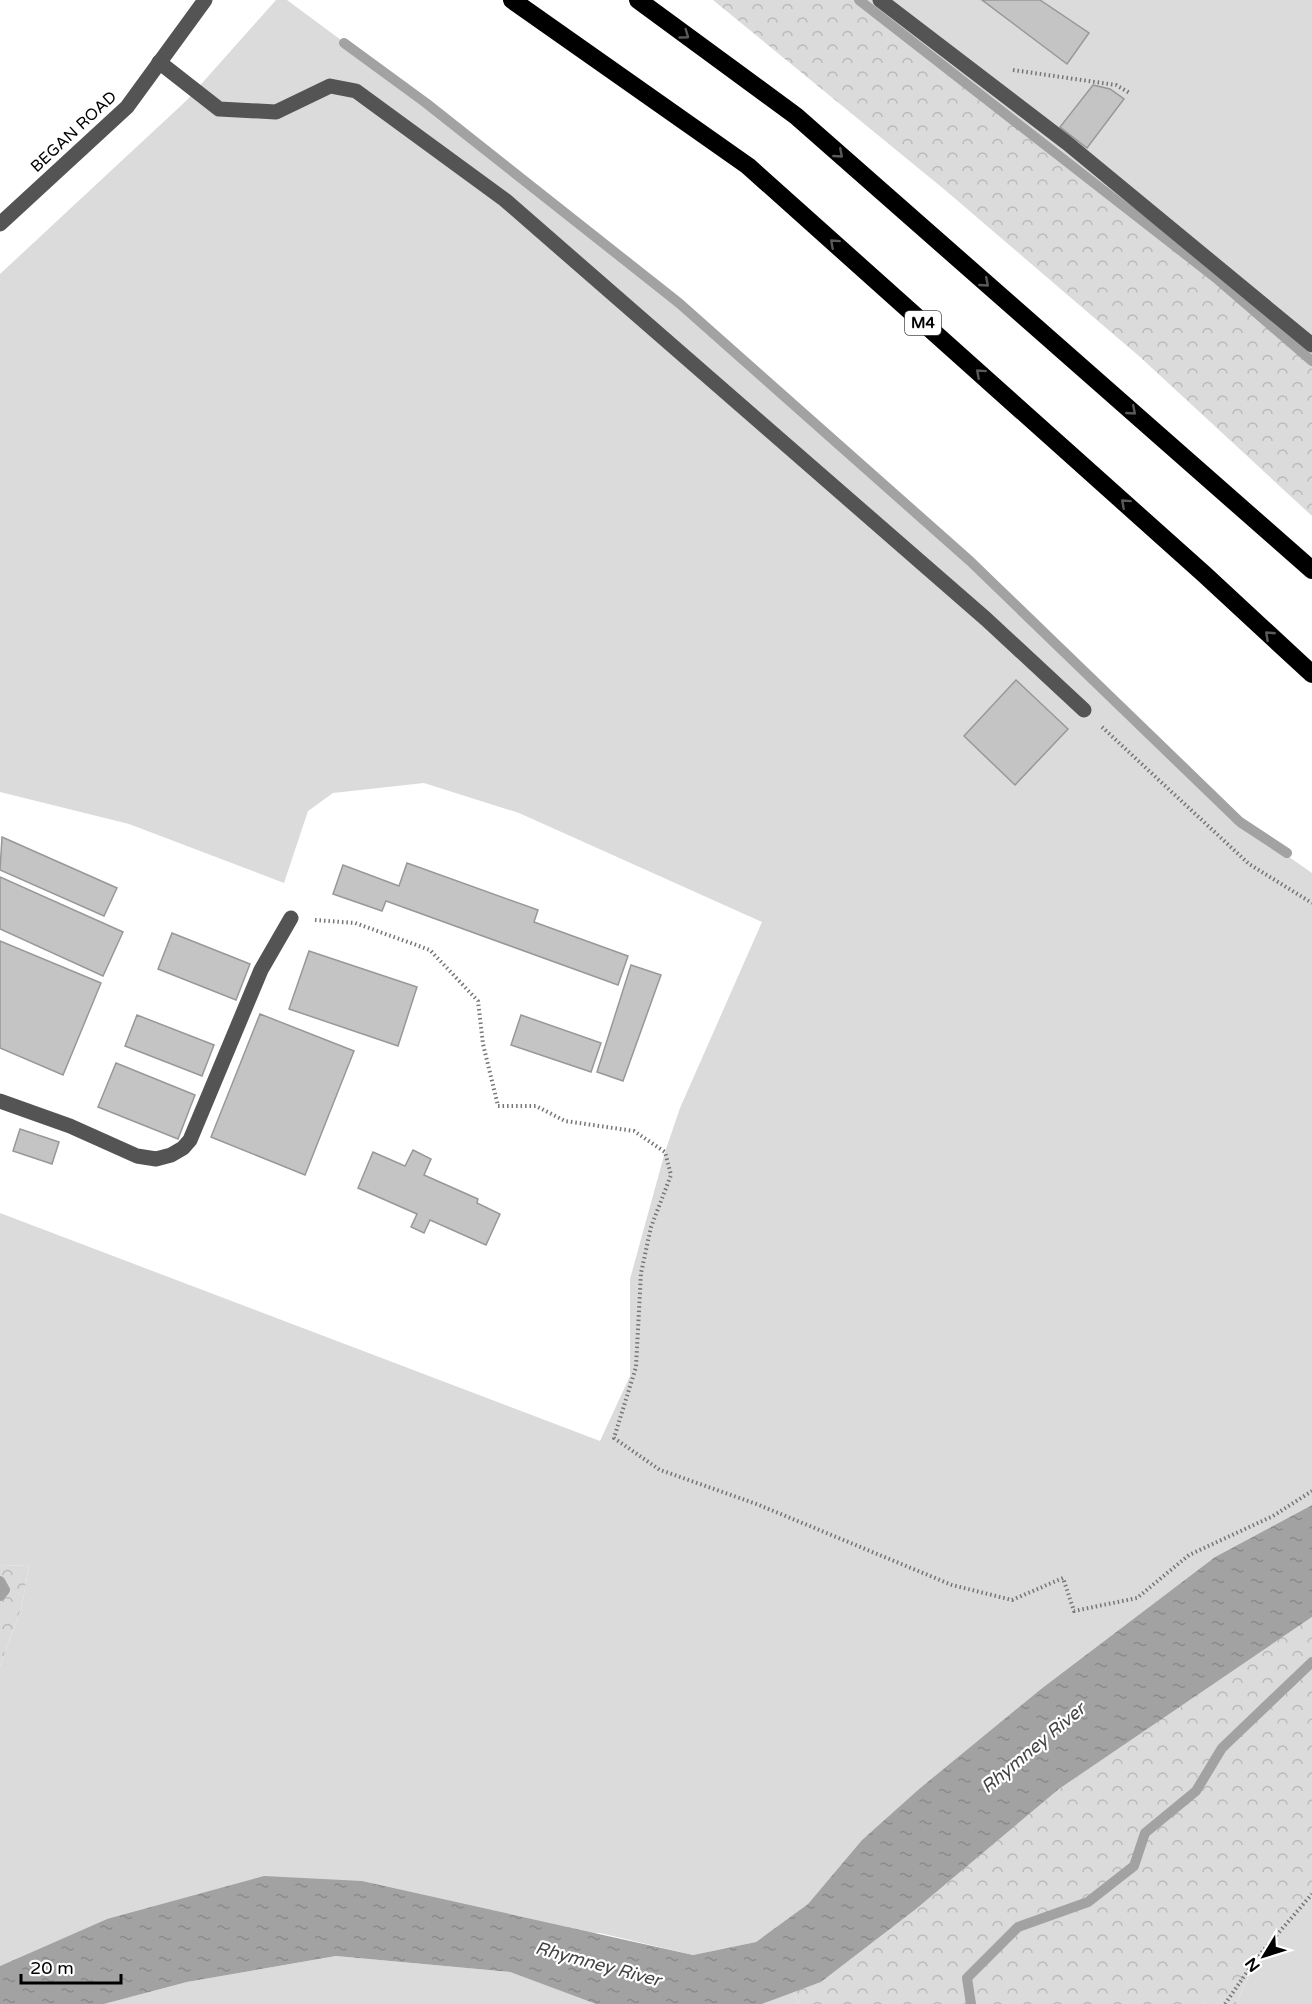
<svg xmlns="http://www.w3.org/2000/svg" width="1312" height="2004" font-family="'Varela Round',sans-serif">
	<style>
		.grass { fill: #dbdbdb }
		.forest { fill: url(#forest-crowns) }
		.water { fill: url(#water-ripples) }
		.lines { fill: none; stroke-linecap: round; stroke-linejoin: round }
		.stream { stroke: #a2a2a2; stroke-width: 10 }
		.building { fill: #c4c4c4; stroke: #989898; stroke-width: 1.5 }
		.path { stroke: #767676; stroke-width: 4; stroke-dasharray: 1.5 3; stroke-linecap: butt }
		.minor { stroke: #545454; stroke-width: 15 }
		.highway { stroke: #000; stroke-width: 18 }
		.oneway { stroke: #595959 }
		.labels { text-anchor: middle; stroke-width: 4.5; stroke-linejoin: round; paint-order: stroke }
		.shield { fill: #fff; stroke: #4c4c4c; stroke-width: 1.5 }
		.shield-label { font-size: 15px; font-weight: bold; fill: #000 }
		.street-label { font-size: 16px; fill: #000; stroke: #fff }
		.water-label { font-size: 18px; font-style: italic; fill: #434343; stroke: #fff }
	</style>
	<defs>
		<pattern id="forest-crowns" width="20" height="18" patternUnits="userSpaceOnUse" patternTransform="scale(1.5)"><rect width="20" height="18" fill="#dbdbdb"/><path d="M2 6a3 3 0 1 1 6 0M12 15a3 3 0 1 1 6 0" fill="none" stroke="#bababa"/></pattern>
		<pattern id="water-ripples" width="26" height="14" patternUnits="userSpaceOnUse" patternTransform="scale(1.5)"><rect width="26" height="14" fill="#a2a2a2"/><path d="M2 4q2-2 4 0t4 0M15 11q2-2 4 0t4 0" fill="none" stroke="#8a8a8a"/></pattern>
	</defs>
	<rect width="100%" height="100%" fill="#fff"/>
	<g class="grass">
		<polygon points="276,0 287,0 426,103 679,303 970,561 1239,822 1312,873 1312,1505 1215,1557 1041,1689 919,1789 862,1840 808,1904 756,1942 693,1955 600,1933 107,1919 0,1966 0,1666 22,1606 29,1565 0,1566 0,1213 600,1441 630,1376 630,1279 665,1152 680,1108 762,922 519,813 424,783 333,793 308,811 284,883 129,824 0,792 0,274 187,100"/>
		<polygon points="859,0 1312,0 1312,361 1216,278"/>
		<path d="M 1312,1896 L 1312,2004 L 1236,2004 C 1257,1956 1272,1930 1312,1896 Z"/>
		<polygon points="336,1956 510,1972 596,2004 104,2004 187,1982"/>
		<polygon points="1212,1989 1224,2004 1202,2004"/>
		<polygon points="793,1992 799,2004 762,2004"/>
	</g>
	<g class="forest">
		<polygon points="713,0 859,0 1216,278 1312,361 1312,516 1140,357 945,190"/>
		<polygon points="29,1565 22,1606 0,1666 0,1566"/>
		<path d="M 1312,1617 L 1312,1896 C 1272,1930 1257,1956 1236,2004 L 1224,2004 L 1212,1990 L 1202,2004 L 799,2004 L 793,1992 L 821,1982 L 916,1909 L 1059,1789 Z"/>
	</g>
	<polygon class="water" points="1312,1505 1312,1617 1059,1789 916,1909 821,1982 762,2004 596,2004 510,1972 336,1956 187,1982 104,2004 0,2004 0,1966 107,1919 264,1876 362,1881 693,1955 756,1942 808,1904 862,1840 919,1789 1041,1689 1215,1557"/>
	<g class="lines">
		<g class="stream">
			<polyline points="859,0 1216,278 1312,361"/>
			<polyline points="344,43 426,103 679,303 970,561 1240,822 1287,853"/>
			<polyline points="0,1581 5,1590 0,1596"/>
			<polyline points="971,2004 967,1978 1018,1927 1088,1902 1134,1866 1145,1833 1196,1791 1222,1748 1312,1662"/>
		</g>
	</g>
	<g class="building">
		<polygon points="982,0 1040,0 1089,33 1067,64"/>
		<polygon points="1093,85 1110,89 1124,99 1087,148 1060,127"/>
		<polygon points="1016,680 1068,729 1015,785 964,736"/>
		<polygon points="2,837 117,888 104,916 0,870"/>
		<polygon points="407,863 538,910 534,922 628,956 618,985 386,901 382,911 333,894 343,865 399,886"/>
		<polygon points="0,877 123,932 103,976 0,929"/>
		<polygon points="172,933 250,964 236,1000 158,969"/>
		<polygon points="0,941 101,983 63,1075 0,1048"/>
		<polygon points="309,951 417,987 398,1046 289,1009"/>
		<polygon points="631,965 661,975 623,1081 597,1072"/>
		<polygon points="260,1014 354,1051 305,1175 211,1137"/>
		<polygon points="137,1015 214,1045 202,1076 125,1046"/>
		<polygon points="521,1015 601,1043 591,1072 511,1045"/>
		<polygon points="116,1063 195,1095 178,1139 98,1107"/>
		<polygon points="20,1129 59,1142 52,1164 13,1151"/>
		<polygon points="413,1150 431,1159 424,1175 478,1199 477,1203 500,1214 486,1245 430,1220 424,1233 411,1227 417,1214 358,1188 373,1152 405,1166"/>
	</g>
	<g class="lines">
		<g class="path">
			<polyline points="1013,70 1116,85 1130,93"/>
			<polyline points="1102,727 1249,864 1312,903"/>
			<polyline points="315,920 355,923 430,950 478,1001 483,1044 498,1106 536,1106 565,1121 634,1131 665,1152 671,1175 651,1227 641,1273 636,1367 614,1438 660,1470 759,1505 952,1585 1012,1600 1063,1578 1074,1611 1137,1598 1189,1555 1273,1516 1312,1491"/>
			<polyline points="1225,2004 1256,1959 1312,1894"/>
		</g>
		<g class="minor">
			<polyline points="880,0 1067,143 1312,345"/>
			<polyline points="159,62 219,109 276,112 330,86 356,91 505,200 986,619 1084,710"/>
			<polyline points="0,224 127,107 205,0"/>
			<polyline points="0,1101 70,1126 137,1156 156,1159 171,1155 183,1148 190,1140 261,970 291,918"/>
		</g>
		<g class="highway">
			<polyline points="512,0 748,166 1204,574 1312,674"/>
			<polyline points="638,0 796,116 1312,570"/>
		</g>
	</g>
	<defs><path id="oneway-chevron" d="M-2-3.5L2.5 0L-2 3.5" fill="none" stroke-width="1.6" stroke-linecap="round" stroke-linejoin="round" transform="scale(1.5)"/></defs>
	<g class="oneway">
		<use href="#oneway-chevron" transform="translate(685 35) rotate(36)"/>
		<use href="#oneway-chevron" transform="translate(839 154) rotate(41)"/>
		<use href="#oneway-chevron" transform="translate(834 243) rotate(-138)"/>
		<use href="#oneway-chevron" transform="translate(985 283) rotate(41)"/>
		<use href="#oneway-chevron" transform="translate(980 373) rotate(-138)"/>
		<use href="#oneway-chevron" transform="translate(1132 411) rotate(41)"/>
		<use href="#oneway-chevron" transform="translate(1125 503) rotate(-138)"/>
		<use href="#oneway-chevron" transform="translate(1269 635) rotate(-137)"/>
	</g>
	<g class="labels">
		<rect class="shield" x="905" y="311" width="36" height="24" rx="4.5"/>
		<g class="shield-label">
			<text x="923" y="328">M4</text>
		</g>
		<g class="street-label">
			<text transform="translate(73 131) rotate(-43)" y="6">BEGAN ROAD</text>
		</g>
		<g class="water-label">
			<text transform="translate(1033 1748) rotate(-40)" y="6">Rhymney River</text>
			<text transform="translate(598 1964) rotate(15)" y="6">Rhymney River</text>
		</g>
	</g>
	<g transform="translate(1264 1956) rotate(232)" stroke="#ffffff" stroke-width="4.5" paint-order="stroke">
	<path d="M0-4.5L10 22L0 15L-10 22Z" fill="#000000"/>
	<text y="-9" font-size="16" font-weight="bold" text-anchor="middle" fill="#000000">N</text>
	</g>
	<path d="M21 1974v9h100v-9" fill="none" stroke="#000000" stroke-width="3"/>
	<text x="30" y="1974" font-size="18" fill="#000000" stroke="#ffffff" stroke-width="4.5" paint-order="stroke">20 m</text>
</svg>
